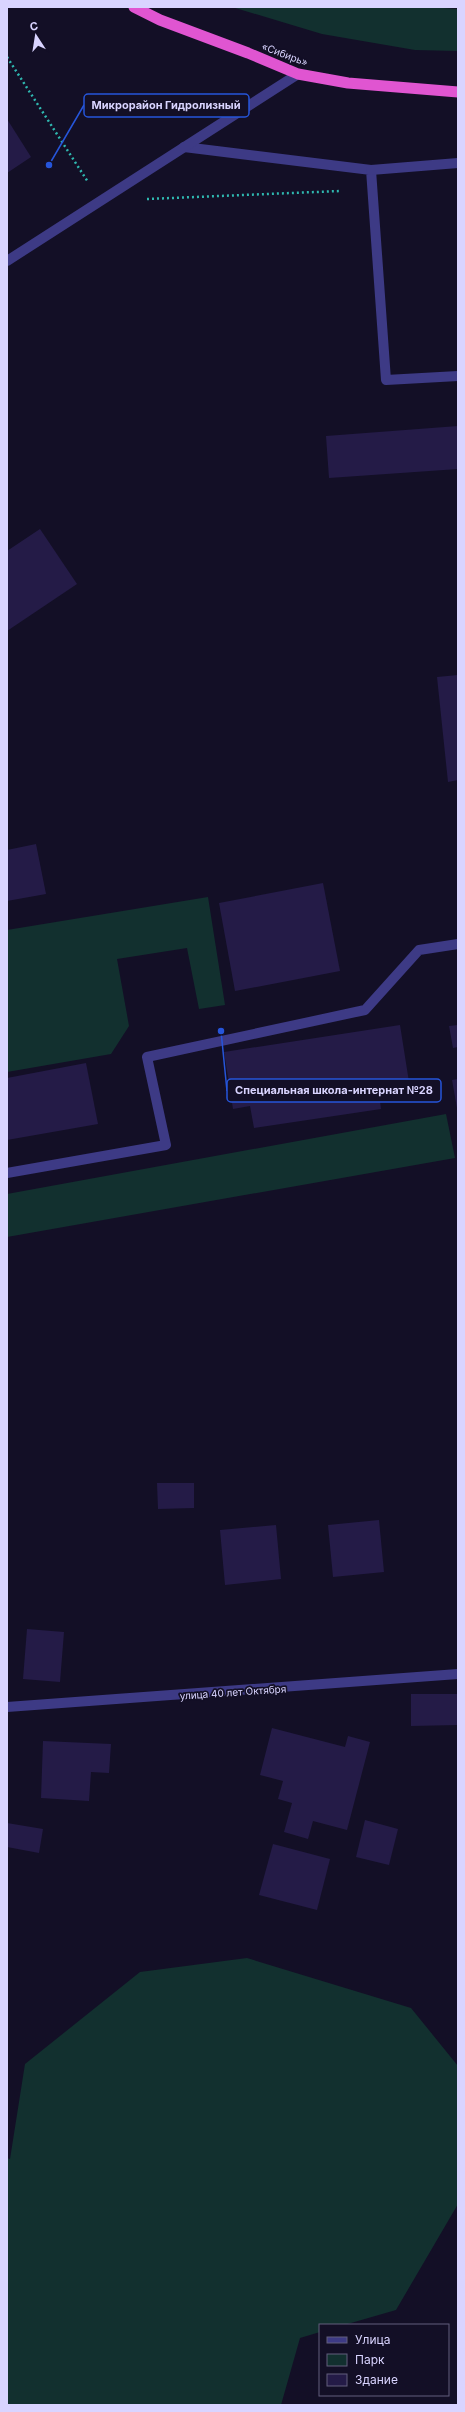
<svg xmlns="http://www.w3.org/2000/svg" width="465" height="2412" font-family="Inter,sans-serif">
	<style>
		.green { fill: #12302f }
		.building { fill: #241b47 }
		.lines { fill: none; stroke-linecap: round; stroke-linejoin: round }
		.path { stroke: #2fb8b0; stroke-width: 2.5; stroke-dasharray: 2 3; stroke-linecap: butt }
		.service { stroke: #3d3a85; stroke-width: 10 }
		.minor { stroke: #3d3a85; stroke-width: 10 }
		.trunk { stroke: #e055d1; stroke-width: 11 }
		.labels { text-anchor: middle; stroke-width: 3.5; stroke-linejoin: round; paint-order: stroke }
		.street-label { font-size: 10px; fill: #d9d4ff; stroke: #130f26 }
		.leader { fill: none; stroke: #2655da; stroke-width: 1.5 }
		.callout-dot { fill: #2655da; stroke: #130f26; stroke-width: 1.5 }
		.callout { fill: #130f26; stroke: #2655da; stroke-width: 1.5 }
		.callout-label { font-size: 11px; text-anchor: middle; font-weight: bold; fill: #d9d4ff }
	</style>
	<rect width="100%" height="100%" fill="#130f26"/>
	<g class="green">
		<polygon points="232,7 429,7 458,9 458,51 415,50 322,34"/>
		<polygon points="208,897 225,1005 199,1009 187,948 117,959 129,1026 111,1054 7,1072 7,930"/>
		<polygon points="446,1114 455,1158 7,1237 7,1194"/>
		<polygon points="247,1958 411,2008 458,2066 458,2204 396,2310 344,2325 320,2325 320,2332 300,2338 281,2405 7,2405 7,2158 10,2159 25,2064 140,1972"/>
	</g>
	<g class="building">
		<polygon points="7,119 31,157 7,173"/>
		<polygon points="458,426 458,469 329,478 326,436"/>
		<polygon points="40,529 77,584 7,631 7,551"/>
		<polygon points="458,675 458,780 448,782 437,677"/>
		<polygon points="36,844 46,894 7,901 7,850"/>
		<polygon points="323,883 340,971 235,991 219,903"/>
		<polygon points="400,1025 409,1082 378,1086 381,1109 254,1128 250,1106 233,1109 224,1052"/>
		<polygon points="458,1025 458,1047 453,1048 449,1026"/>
		<polygon points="86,1063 98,1124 7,1140 7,1078"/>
		<polygon points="458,1079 458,1108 457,1108 452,1080"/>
		<polygon points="157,1483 194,1483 194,1508 158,1509"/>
		<polygon points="379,1520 384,1572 333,1577 328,1525"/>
		<polygon points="276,1525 281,1579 225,1585 220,1530"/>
		<polygon points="27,1629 64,1632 60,1682 23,1679"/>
		<polygon points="411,1694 458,1694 458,1725 411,1726"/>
		<polygon points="272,1728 345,1747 348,1736 370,1742 347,1830 313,1821 308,1839 284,1832 292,1803 278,1799 283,1781 260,1775"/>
		<polygon points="43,1741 111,1744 109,1773 91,1772 89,1801 41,1798"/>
		<polygon points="365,1820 398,1829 389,1865 356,1857"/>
		<polygon points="7,1823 43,1829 39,1853 7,1847"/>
		<polygon points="273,1844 330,1859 317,1910 259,1895"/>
	</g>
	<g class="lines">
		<g class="path">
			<polyline points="7,57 88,182"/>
			<polyline points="147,199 340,191"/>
		</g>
		<g class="service">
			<polyline points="184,147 371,170 386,380 458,376"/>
			<polyline points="371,170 458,163"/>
			<polyline points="7,1173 166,1145 147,1057 365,1010 419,950 458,944"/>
		</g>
		<g class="minor">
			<polyline points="7,261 298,74"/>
			<polyline points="7,1707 458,1674"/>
		</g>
		<polyline class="trunk" points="134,7 160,20 248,53 298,74 348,83 458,92"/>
	</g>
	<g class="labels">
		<g class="street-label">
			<text transform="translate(285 54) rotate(21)" y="4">«Сибирь»</text>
			<text transform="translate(233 1692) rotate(-4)" y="4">улица 40 лет Октября</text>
		</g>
	</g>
	<path class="leader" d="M49 165L84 105M221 1031L227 1091"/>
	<g class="callout-dot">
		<circle cx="49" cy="165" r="4"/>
		<circle cx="221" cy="1031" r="4"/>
	</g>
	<g class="callout">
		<rect x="84" y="94" width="165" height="23" rx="4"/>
		<rect x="227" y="1079" width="214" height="23" rx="4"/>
	</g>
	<g class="callout-label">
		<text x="166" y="109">Микрорайон Гидролизный</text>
		<text x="334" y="1094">Специальная школа-интернат №28</text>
	</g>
	<rect width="465" height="2412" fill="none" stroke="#d9d4ff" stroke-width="16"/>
	<rect x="319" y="2324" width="130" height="72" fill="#130f26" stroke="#625e7d"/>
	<rect x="327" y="2337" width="20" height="6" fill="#3d3a85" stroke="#625e7d"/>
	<text x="355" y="2344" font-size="12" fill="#d9d4ff">Улица</text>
	<rect x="327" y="2354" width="20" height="12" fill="#12302f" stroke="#625e7d"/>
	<text x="355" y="2364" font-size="12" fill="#d9d4ff">Парк</text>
	<rect x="327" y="2374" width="20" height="12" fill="#241b47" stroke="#625e7d"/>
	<text x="355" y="2384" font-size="12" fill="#d9d4ff">Здание</text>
	<g transform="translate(36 36) rotate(348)" stroke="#130f26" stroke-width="3" paint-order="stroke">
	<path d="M0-3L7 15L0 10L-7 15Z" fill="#d9d4ff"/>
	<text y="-6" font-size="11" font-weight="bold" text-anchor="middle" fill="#d9d4ff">С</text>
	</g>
</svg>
